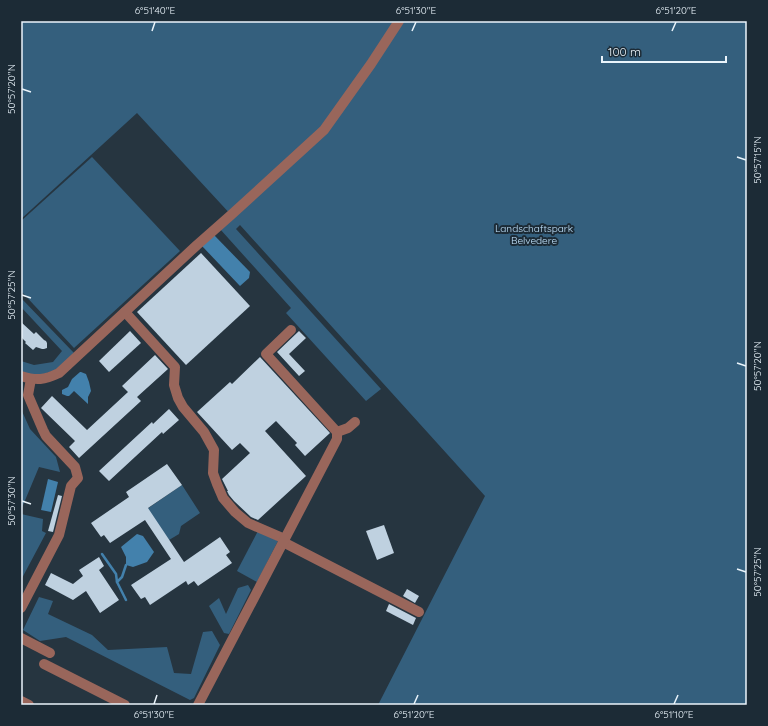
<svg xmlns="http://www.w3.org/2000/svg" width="768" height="726" font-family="Quicksand,sans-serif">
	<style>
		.green { fill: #345f7d }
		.water { fill: #4381ac }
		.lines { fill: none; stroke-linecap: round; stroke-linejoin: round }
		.stream { stroke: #4381ac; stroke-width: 2.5 }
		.building { fill: #bfd1e0 }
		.minor { stroke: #99665b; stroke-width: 10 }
		.ticks { fill: none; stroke: #eaf4fb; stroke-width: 1.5 }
		.labels { text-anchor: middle; stroke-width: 4; stroke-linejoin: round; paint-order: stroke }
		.park-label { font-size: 10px; fill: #c1e2fc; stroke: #1c2b36 }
		.neatline { fill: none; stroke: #eaf4fb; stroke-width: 1.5 }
		.ticks-label { font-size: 10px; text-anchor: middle; fill: #eaf4fb }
	</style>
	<rect width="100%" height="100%" fill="#263540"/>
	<g class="green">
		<polygon points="21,21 747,21 747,705 378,705 485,496 240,225 236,229 381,389 366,401 286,313 291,308 220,229 233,217 137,113 21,219"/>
		<polygon points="92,157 180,251 74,348 21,291 21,221"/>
		<polygon points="21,298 74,353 58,369 44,374 32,375 21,371 21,361 34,365 53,362 62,351 21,307"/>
		<polygon points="21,409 30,429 56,457 60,472 39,467 21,510"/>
		<polygon points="182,485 200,513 181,526 179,534 169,540 147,509"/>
		<polygon points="21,514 43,519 42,531 46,533 21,580"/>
		<polygon points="258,531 278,541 257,582 237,571"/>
		<polygon points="248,585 251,590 229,634 224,633 209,606 219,598 226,614 238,588"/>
		<polygon points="39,597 53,601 48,614 92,635 108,650 167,647 174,673 191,674 203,632 212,631 220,645 194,698 190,700 66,637 40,641 23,630"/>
	</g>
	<g class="water">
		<polygon points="214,235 250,272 249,278 240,286 202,246"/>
		<polygon points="80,372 81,372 86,374 89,382 91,391 88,397 88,404 74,391 69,396 67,396 62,394 62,390 68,387 72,379"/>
		<polygon points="48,479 58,482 51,512 41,510"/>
		<polygon points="137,534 143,536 154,552 147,562 133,567 126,565 126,557 121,547"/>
	</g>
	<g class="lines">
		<g class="stream">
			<polyline points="102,554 116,574 117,582"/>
			<polyline points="126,565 122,577 117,582 126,600"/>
		</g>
	</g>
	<g class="building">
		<polygon points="201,253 250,306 186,365 137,312"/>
		<polygon points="21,322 34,334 36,332 44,340 46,341 47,343 47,348 44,349 42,349 36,347 33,350 25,343 26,342 21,337"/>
		<polygon points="130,331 141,343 109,372 99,361"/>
		<polygon points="299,331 306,338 289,354 305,371 299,376 277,352"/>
		<polygon points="155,355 168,369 137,397 141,401 79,458 69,447 75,441 41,408 52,396 87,430 128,392 122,386"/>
		<polygon points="260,357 330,433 305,456 295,445 297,443 276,421 265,431 306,476 258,520 251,517 234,501 229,495 227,491 228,491 222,479 250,453 240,443 232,450 197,412 230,382 232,384"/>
		<polygon points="169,409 179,420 163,434 162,432 109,481 99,471 152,422 153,424"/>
		<polygon points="167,464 182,485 148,508 184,562 220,537 230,552 226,555 232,563 198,586 194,581 188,585 186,581 150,605 145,597 141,599 131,585 171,559 145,520 110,543 104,535 101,537 91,523 129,497 126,492"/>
		<polygon points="58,495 62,496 53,532 48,531"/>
		<polygon points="384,525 394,553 377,560 366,531"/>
		<polygon points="99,557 104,566 99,570 119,600 100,613 86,591 73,600 45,585 51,573 73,584 83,576 79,570"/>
		<polygon points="407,589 419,596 415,603 403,596"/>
		<polygon points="389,604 416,618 413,625 386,611"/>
	</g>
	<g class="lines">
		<g class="minor">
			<polyline points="125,312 175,367 174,385 178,398 183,407 204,432 214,450 213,473 217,484 223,498 235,512 248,523 285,539"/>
			<path d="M 21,376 C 37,381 44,380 59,373 L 197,245 L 231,215 L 324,130 L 371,64 L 399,21"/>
			<polyline points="337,432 348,428 355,422"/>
			<polyline points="283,542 419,612"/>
			<polyline points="21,608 59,535 71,486 78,478 75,467 46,436 43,430 28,395 31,379"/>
			<polyline points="21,638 50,653"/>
			<polyline points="44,664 125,705"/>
			<polyline points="21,701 29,705"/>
			<polyline points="198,705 337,439 337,432 266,354 291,330"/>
		</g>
	</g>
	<path class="ticks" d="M 152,31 L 155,22M 412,31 L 416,22M 672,31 L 676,22M 22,89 L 31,92M 737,157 L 746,160M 22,295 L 31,298M 737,363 L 746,366M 22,501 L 31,504M 737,569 L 746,572M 154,704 L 157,695M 414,704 L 418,695M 674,704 L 678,695"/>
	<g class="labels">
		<g class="park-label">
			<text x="534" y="232">Landschaftspark<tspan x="534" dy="12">Belvedere</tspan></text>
		</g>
	</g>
	<rect width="768" height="726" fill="none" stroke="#1c2b36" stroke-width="44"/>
	<path d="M602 56v6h124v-6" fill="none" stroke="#eaf4fb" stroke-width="2"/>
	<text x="608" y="56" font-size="12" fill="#eaf4fb" stroke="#1c2b36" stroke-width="3" paint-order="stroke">100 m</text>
	<rect x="22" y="22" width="724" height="682" class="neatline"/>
	<g class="ticks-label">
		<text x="155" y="14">6°51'40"E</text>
		<text x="416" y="14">6°51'30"E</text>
		<text x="676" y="14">6°51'20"E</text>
		<text transform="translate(11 89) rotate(-90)" y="4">50°57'20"N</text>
		<text transform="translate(757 160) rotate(-90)" y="4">50°57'15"N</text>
		<text transform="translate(11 295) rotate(-90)" y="4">50°57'25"N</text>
		<text transform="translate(757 366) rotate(-90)" y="4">50°57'20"N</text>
		<text transform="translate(11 501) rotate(-90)" y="4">50°57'30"N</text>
		<text transform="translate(757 572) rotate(-90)" y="4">50°57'25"N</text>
		<text x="154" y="718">6°51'30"E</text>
		<text x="414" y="718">6°51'20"E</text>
		<text x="674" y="718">6°51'10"E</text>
	</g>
</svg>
